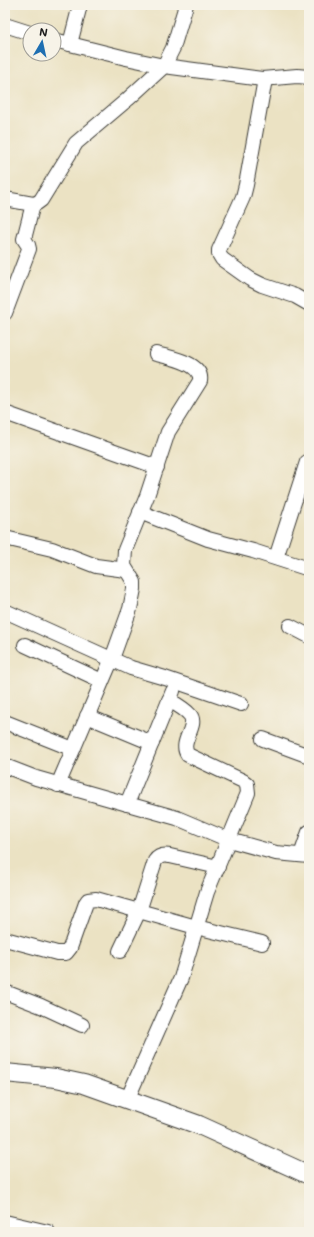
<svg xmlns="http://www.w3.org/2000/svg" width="314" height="1237" font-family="Mali,sans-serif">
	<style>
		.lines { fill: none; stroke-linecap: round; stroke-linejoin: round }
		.minor-casing { stroke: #3b3a35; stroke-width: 16 }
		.tertiary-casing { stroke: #3b3a35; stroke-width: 20 }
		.minor { stroke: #fff; stroke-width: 14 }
		.tertiary { stroke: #fff; stroke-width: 18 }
	</style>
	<rect width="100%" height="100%" fill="#f7f3e8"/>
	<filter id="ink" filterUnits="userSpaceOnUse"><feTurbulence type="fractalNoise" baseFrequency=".025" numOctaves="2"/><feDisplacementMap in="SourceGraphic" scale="8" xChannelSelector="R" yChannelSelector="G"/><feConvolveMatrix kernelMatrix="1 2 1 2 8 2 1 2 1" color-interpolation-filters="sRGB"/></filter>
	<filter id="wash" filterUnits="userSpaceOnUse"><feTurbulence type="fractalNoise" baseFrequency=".012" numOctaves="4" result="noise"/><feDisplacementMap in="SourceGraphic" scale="16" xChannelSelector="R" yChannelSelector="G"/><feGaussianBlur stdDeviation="0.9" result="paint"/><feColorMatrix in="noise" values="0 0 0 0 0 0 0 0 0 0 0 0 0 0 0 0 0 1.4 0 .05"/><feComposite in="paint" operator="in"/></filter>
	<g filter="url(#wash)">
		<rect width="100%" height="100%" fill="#ebe2c3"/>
	</g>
	<g filter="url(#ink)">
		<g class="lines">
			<g class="minor-casing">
				<g id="minor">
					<polyline points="5,25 30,33"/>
					<polyline points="54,40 126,58 164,66 262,79 297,76 309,77"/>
					<polyline points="70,44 80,5"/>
					<polyline points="265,79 246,185 243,197 219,250 219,254 222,259 250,279 262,285 295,296 309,304"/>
					<polyline points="5,199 33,204 37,203 41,200 76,143 128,99 164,66 173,48 186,5"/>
					<polyline points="5,313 29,249 28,245 24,239 33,204"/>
					<polyline points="5,413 157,467"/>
					<polyline points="140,512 208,539 253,551 309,569"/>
					<polyline points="5,538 52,549 96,566 126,570"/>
					<polyline points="276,558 307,462"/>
					<polyline points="5,611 131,668 165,678 241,704"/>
					<polyline points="290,626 309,636"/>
					<polyline points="25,645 102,681"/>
					<polyline points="87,716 152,743"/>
					<polyline points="5,722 73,749"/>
					<polyline points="263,739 309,756"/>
					<polyline points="5,766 36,778 177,818 229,840 276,853 309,856"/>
					<path d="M 58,785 L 113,656 L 130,609 L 134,589 L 134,582 L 124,566 L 125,550 L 147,496 L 168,432 L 200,381 C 203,363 169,357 156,354"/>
					<polyline points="127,804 173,691"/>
					<polyline points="301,855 309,832"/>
					<polyline points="5,939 57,953 66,953 70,948 86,903 88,900 96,899 196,927 262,943"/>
					<path d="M 120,951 L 139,911 L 155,861 C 159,855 164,855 170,856 L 218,867"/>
					<polyline points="5,992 41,1006 82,1025"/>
					<path d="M 127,1100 L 181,978 L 207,892 L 248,793 L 247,784 L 243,781 L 188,755 C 178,742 199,726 190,715 C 185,709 176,704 169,700"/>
					<polyline points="5,1222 48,1232"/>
				</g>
			</g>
			<g class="tertiary-casing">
				<polyline id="tertiary" points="5,1073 56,1078 84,1084 199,1125 309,1175"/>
			</g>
			<use href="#minor" class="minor"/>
			<use href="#tertiary" class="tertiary"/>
		</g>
	</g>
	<rect width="314" height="1237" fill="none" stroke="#f7f3e8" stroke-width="20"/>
	<g transform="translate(42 42) rotate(9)"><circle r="19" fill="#f7f3e8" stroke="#9f9d96"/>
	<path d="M0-3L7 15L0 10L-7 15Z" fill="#1f6fb2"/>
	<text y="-6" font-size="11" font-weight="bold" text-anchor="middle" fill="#1c1c1c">N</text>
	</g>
</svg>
